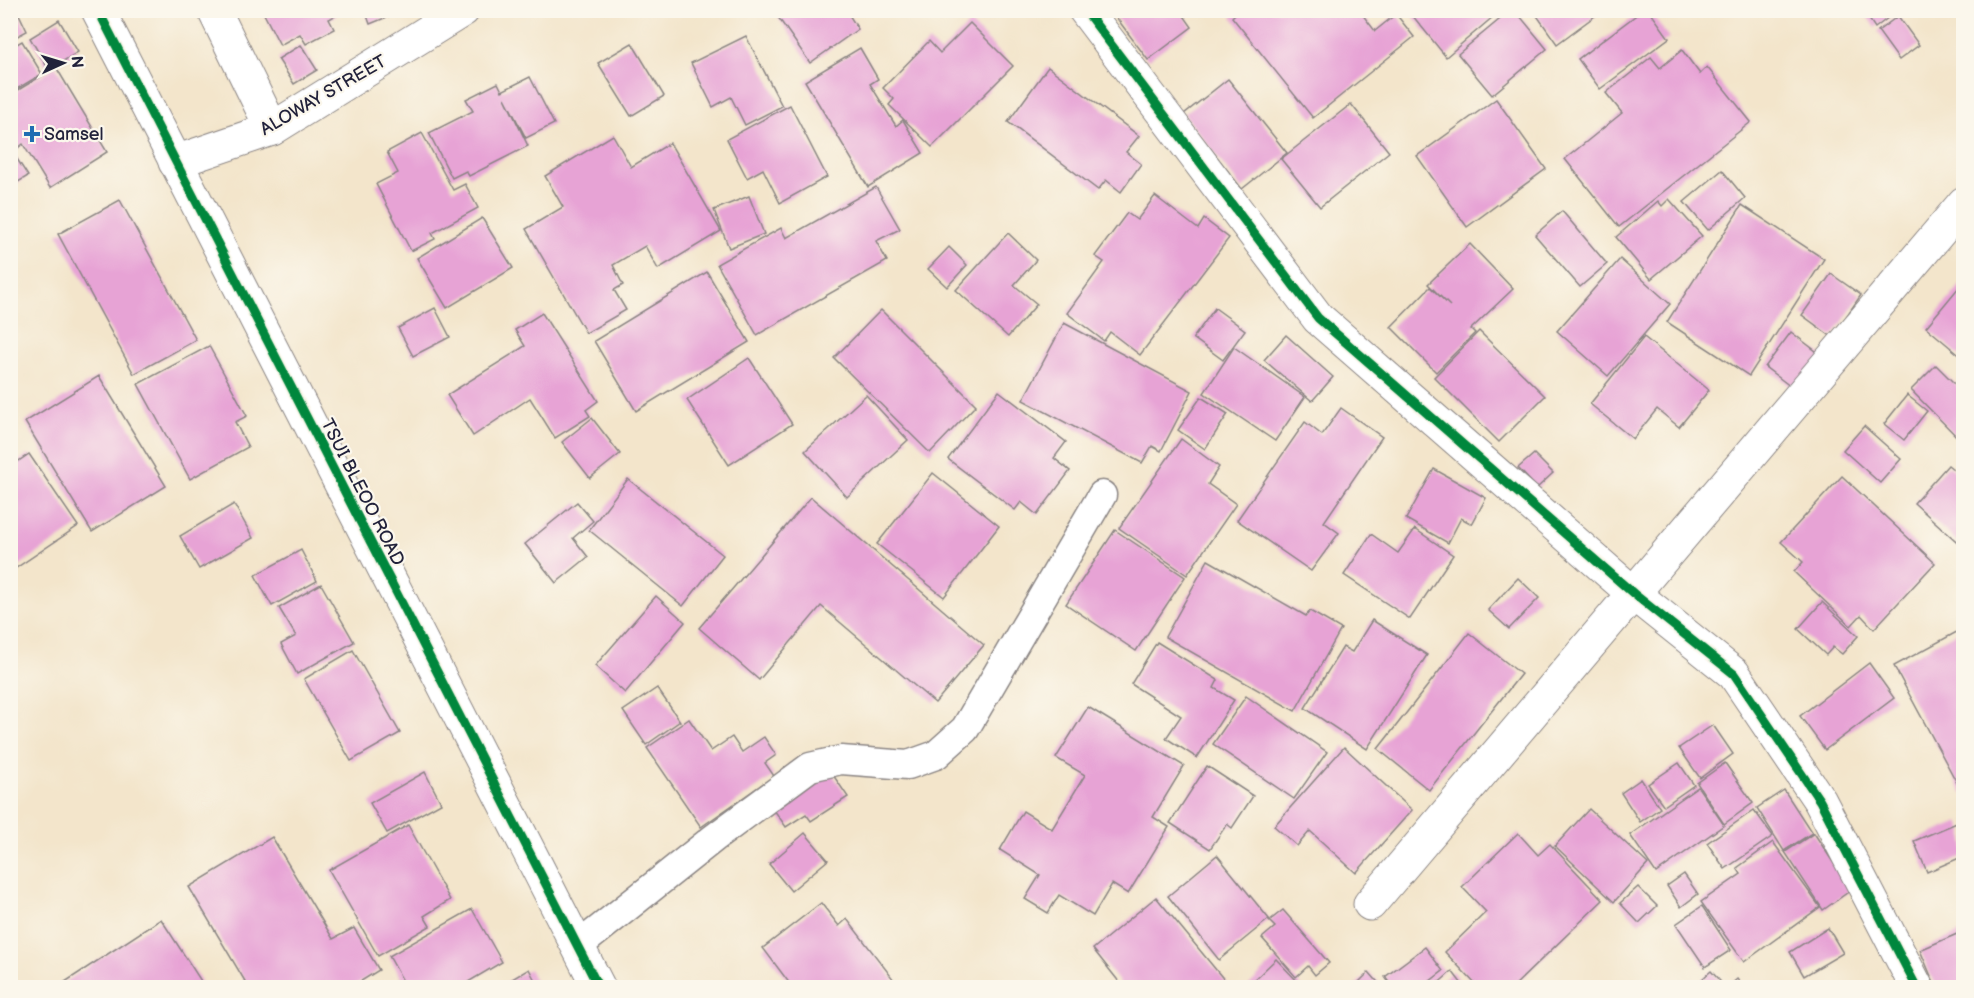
<svg xmlns="http://www.w3.org/2000/svg" width="1974" height="998" font-family="'Balsamiq Sans',sans-serif">
	<style>
		.building { fill: #e7a3d5 }
		.lines { fill: none; stroke-linecap: round; stroke-linejoin: round }
		.service-casing { stroke: #8a8483; stroke-width: 31 }
		.minor-casing { stroke: #8a8483; stroke-width: 35 }
		.tertiary-casing { stroke: #8a8483; stroke-width: 35 }
		.service { stroke: #fff; stroke-width: 28 }
		.minor { stroke: #fff; stroke-width: 33 }
		.tertiary { stroke: #fff; stroke-width: 33 }
		.cycleway-casing { stroke: #fbf7ec; stroke-width: 13 }
		.cycleway { stroke: #00873e; stroke-width: 9 }
		.poi-dot { fill: #1f6fb2; stroke: #fbf7ec; stroke-width: 2 }
		.labels { text-anchor: middle; stroke-width: 4.5; stroke-linejoin: round; paint-order: stroke }
		.street-label { font-size: 18px; fill: #22223b; stroke: #fbf7ec }
		.poi-label { font-size: 18px; fill: #22223b; stroke: #fbf7ec; text-anchor: start }
	</style>
	<rect width="100%" height="100%" fill="#fbf7ec"/>
	<filter id="ink" filterUnits="userSpaceOnUse"><feTurbulence type="fractalNoise" baseFrequency=".0167" numOctaves="2"/><feDisplacementMap in="SourceGraphic" scale="12" xChannelSelector="R" yChannelSelector="G"/><feConvolveMatrix kernelMatrix="1 2 1 2 8 2 1 2 1" color-interpolation-filters="sRGB"/></filter>
	<filter id="wash" filterUnits="userSpaceOnUse"><feTurbulence type="fractalNoise" baseFrequency=".008" numOctaves="4" result="noise"/><feDisplacementMap in="SourceGraphic" scale="24" xChannelSelector="R" yChannelSelector="G"/><feGaussianBlur stdDeviation="1.35" result="paint"/><feColorMatrix in="noise" values="0 0 0 0 0 0 0 0 0 0 0 0 0 0 0 0 0 1.4 0 .05"/><feComposite in="paint" operator="in"/></filter>
	<g filter="url(#wash)">
		<rect width="100%" height="100%" fill="#f3e5cb"/>
		<g id="blocks">
			<g class="building">
				<polygon points="10,10 17,10 27,31 10,40"/>
				<polygon points="262,10 335,10 337,15 329,19 334,29 306,44 300,34 280,45"/>
				<polygon points="365,10 402,10 402,11 370,24"/>
				<polygon points="773,10 846,10 858,29 810,63"/>
				<polygon points="1116,10 1180,10 1192,27 1148,60 1113,13"/>
				<polygon points="1239,10 1359,10 1375,31 1396,14 1414,37 1313,118 1232,17"/>
				<polygon points="1408,10 1501,10 1446,57"/>
				<polygon points="1511,10 1515,10 1547,49 1492,95 1458,54"/>
				<polygon points="1533,10 1603,10 1557,44"/>
				<polygon points="1643,10 1649,10 1669,38 1600,89 1578,59"/>
				<polygon points="1863,10 1898,10 1875,28"/>
				<polygon points="1898,16 1919,45 1899,60 1878,31"/>
				<polygon points="59,20 78,52 49,70 30,38"/>
				<polygon points="970,23 1013,66 932,147 889,105 894,99 883,88 929,41 940,53"/>
				<polygon points="746,36 782,106 745,125 731,97 713,107 691,63"/>
				<polygon points="22,41 42,74 10,93 10,48"/>
				<polygon points="632,43 664,96 631,116 598,63"/>
				<polygon points="301,45 317,70 294,84 278,59"/>
				<polygon points="860,48 878,79 870,84 896,126 903,120 923,153 868,187 805,81"/>
				<polygon points="1682,50 1700,74 1707,67 1751,122 1619,227 1565,159 1622,113 1606,93 1651,57 1660,68"/>
				<polygon points="56,67 107,152 50,188 23,144 14,151 10,144 10,95"/>
				<polygon points="1048,67 1139,136 1126,152 1141,164 1121,192 1106,180 1098,190 1008,122"/>
				<polygon points="530,77 554,124 526,138 505,98 528,146 469,176 466,171 452,178 429,133 473,111 466,99 498,83 502,91"/>
				<polygon points="1228,79 1287,153 1242,189 1184,114"/>
				<polygon points="1496,99 1546,169 1467,227 1417,156"/>
				<polygon points="1351,104 1389,152 1320,207 1281,159"/>
				<polygon points="790,105 827,177 780,203 763,169 747,178 727,139"/>
				<polygon points="422,133 453,190 465,184 478,208 432,233 435,239 411,251 376,184 398,173 387,152"/>
				<polygon points="613,135 631,167 670,143 721,231 658,269 645,246 613,265 623,285 614,290 626,310 586,333 526,229 563,207 545,176"/>
				<polygon points="10,148 28,176 10,187"/>
				<polygon points="1722,170 1745,198 1708,230 1684,202"/>
				<polygon points="876,187 900,229 876,241 887,261 757,335 717,264 781,228 786,238"/>
				<polygon points="749,196 764,234 729,248 714,210"/>
				<polygon points="1155,196 1198,229 1204,219 1229,238 1140,355 1110,332 1104,341 1067,313 1104,262 1095,256 1127,213 1137,220"/>
				<polygon points="1669,199 1702,236 1651,279 1616,237 1658,201 1662,206"/>
				<polygon points="120,200 196,340 134,374 58,234"/>
				<polygon points="1742,205 1824,259 1749,376 1667,322"/>
				<polygon points="1562,211 1607,264 1580,287 1535,235"/>
				<polygon points="482,218 513,268 447,308 417,258"/>
				<polygon points="1008,233 1036,260 1014,285 1037,304 1008,337 956,290"/>
				<polygon points="1470,244 1513,289 1471,329 1475,333 1436,372 1391,327 1430,287 1450,306 1428,284"/>
				<polygon points="949,247 967,265 947,287 928,269"/>
				<polygon points="1620,259 1670,304 1608,376 1557,331"/>
				<polygon points="707,272 749,342 636,411 594,341"/>
				<polygon points="1831,274 1861,295 1832,337 1802,315"/>
				<polygon points="1964,281 1964,359 1926,327"/>
				<polygon points="435,308 450,337 413,356 398,328"/>
				<polygon points="1215,308 1245,330 1223,360 1193,338"/>
				<polygon points="881,310 976,405 930,453 834,358"/>
				<polygon points="542,313 598,401 586,410 590,416 555,438 530,398 473,436 447,395 525,346 515,330"/>
				<polygon points="1064,323 1192,391 1161,451 1152,446 1142,463 1023,400"/>
				<polygon points="1479,331 1545,396 1499,442 1434,377"/>
				<polygon points="1791,332 1825,358 1799,393 1765,367"/>
				<polygon points="1286,335 1333,377 1312,401 1264,360"/>
				<polygon points="1644,337 1709,390 1679,427 1657,409 1633,439 1590,404"/>
				<polygon points="209,346 247,416 235,422 248,447 190,479 138,384"/>
				<polygon points="1234,347 1305,397 1275,441 1204,393"/>
				<polygon points="749,358 792,424 729,465 687,400"/>
				<polygon points="1936,365 1964,393 1964,444 1911,390"/>
				<polygon points="99,376 166,486 92,532 25,422"/>
				<polygon points="999,391 1066,442 1054,458 1070,471 1037,515 1021,502 1015,510 948,459"/>
				<polygon points="866,395 908,440 847,497 805,451"/>
				<polygon points="1907,395 1927,411 1904,440 1884,424"/>
				<polygon points="1201,397 1228,414 1205,449 1178,430"/>
				<polygon points="1341,408 1382,437 1324,522 1339,533 1311,571 1237,520 1305,422 1322,435"/>
				<polygon points="592,418 620,454 590,478 562,442"/>
				<polygon points="1864,426 1901,459 1880,483 1843,450"/>
				<polygon points="1181,439 1219,467 1208,484 1236,504 1187,575 1119,528"/>
				<polygon points="29,454 78,526 10,572 10,467"/>
				<polygon points="1534,454 1553,473 1537,488 1518,468"/>
				<polygon points="1948,465 1964,478 1964,548 1914,503"/>
				<polygon points="1434,469 1486,498 1472,524 1461,518 1448,543 1406,519"/>
				<polygon points="933,473 999,526 944,597 877,544"/>
				<polygon points="1842,476 1935,563 1874,629 1861,615 1851,626 1794,572 1803,562 1781,542"/>
				<polygon points="628,479 723,555 683,606 589,530"/>
				<polygon points="811,497 984,645 935,703 821,606 759,680 699,628"/>
				<polygon points="577,502 593,521 573,538 588,557 556,583 525,544"/>
				<polygon points="234,504 253,538 199,569 180,536"/>
				<polygon points="1415,529 1453,555 1410,619 1344,575 1371,534 1398,553"/>
				<polygon points="1115,530 1185,577 1136,651 1066,604"/>
				<polygon points="301,550 317,581 272,606 255,575"/>
				<polygon points="1208,560 1306,616 1310,611 1341,629 1295,711 1165,637"/>
				<polygon points="1518,578 1539,598 1509,629 1488,610"/>
				<polygon points="321,584 354,642 297,674 281,644 296,636 279,608"/>
				<polygon points="656,596 685,622 625,693 595,666"/>
				<polygon points="1822,602 1858,636 1842,654 1833,647 1826,655 1798,629"/>
				<polygon points="1372,620 1427,655 1367,749 1305,708 1343,647 1352,652"/>
				<polygon points="1964,628 1964,796 1894,666"/>
				<polygon points="1469,633 1521,674 1429,790 1378,749"/>
				<polygon points="1157,642 1218,680 1214,688 1234,700 1197,758 1166,738 1181,716 1131,684"/>
				<polygon points="353,650 400,733 351,761 304,679"/>
				<polygon points="1869,663 1894,698 1825,750 1800,716"/>
				<polygon points="657,688 680,721 646,745 623,711"/>
				<polygon points="1246,696 1327,752 1294,799 1213,744"/>
				<polygon points="1088,707 1184,766 1153,817 1169,827 1128,894 1112,884 1093,916 1059,895 1048,913 1025,899 1040,875 1000,850 1023,811 1052,829 1085,775 1056,758"/>
				<polygon points="689,719 711,751 732,737 742,752 764,737 776,755 765,763 774,776 701,827 647,748"/>
				<polygon points="1713,725 1733,754 1700,778 1679,748"/>
				<polygon points="1344,747 1412,810 1356,873 1310,831 1297,846 1274,826"/>
				<polygon points="1679,763 1694,785 1664,806 1648,784"/>
				<polygon points="1725,763 1753,803 1724,824 1697,783"/>
				<polygon points="1207,766 1253,796 1232,828 1227,824 1210,849 1170,823"/>
				<polygon points="829,769 848,797 811,821 806,814 786,827 772,807"/>
				<polygon points="425,772 441,803 387,833 370,803"/>
				<polygon points="1641,779 1660,808 1640,822 1621,793"/>
				<polygon points="1698,787 1724,825 1656,873 1630,835"/>
				<polygon points="1784,790 1812,833 1784,851 1757,808"/>
				<polygon points="1589,809 1648,864 1614,902 1555,846"/>
				<polygon points="1754,810 1773,836 1725,869 1707,843"/>
				<polygon points="1959,822 1964,833 1964,856 1927,872 1914,841"/>
				<polygon points="408,825 450,900 424,916 430,926 378,956 329,870"/>
				<polygon points="805,833 828,860 791,891 769,864"/>
				<polygon points="1518,833 1538,855 1550,844 1603,900 1512,988 1479,988 1445,952 1486,912 1462,887"/>
				<polygon points="1814,833 1851,890 1823,910 1785,852"/>
				<polygon points="272,837 333,939 354,928 379,970 350,988 249,988 189,887"/>
				<polygon points="1773,842 1820,907 1744,962 1701,902 1741,874 1737,868"/>
				<polygon points="1217,855 1269,919 1219,960 1168,896"/>
				<polygon points="1684,874 1698,894 1681,907 1667,886"/>
				<polygon points="1638,887 1657,906 1639,923 1620,903"/>
				<polygon points="1156,897 1226,982 1220,988 1124,988 1093,949"/>
				<polygon points="821,903 839,926 847,919 894,980 884,988 793,988 763,948"/>
				<polygon points="1702,906 1731,950 1705,967 1676,924"/>
				<polygon points="472,909 502,962 458,988 407,988 389,956"/>
				<polygon points="1283,910 1329,963 1315,975 1308,966 1296,977 1262,938 1275,927 1269,921"/>
				<polygon points="161,919 201,981 192,988 65,988 62,984"/>
				<polygon points="1828,928 1843,953 1804,976 1790,952"/>
				<polygon points="1964,931 1964,988 1936,988 1920,950"/>
				<polygon points="1425,947 1443,971 1421,988 1393,988 1385,977"/>
				<polygon points="1276,959 1301,985 1299,988 1246,988"/>
				<polygon points="529,969 539,988 497,988"/>
				<polygon points="1452,971 1465,988 1433,988"/>
				<polygon points="1711,971 1726,988 1692,988"/>
				<polygon points="1369,972 1383,988 1353,988"/>
				<polygon points="1737,979 1744,988 1727,988"/>
			</g>
		</g>
	</g>
	<g filter="url(#ink)">
		<use href="#blocks" fill-opacity="0" stroke="#8a8483" stroke-width="1.5"/>
		<g class="lines">
			<g class="service-casing">
				<polyline id="service" points="577,947 714,838 810,767 841,760 908,765 936,755 965,729 1102,495"/>
			</g>
			<g class="minor-casing">
				<g id="minor">
					<polyline points="214,10 272,129"/>
					<polyline points="1085,10 1318,318 1634,594 1734,674 1820,801 1917,988"/>
					<polyline points="175,162 272,129 463,10"/>
					<polyline points="1370,904 1964,203"/>
				</g>
			</g>
			<g class="tertiary-casing">
				<polyline id="tertiary" points="98,10 599,988"/>
			</g>
			<use href="#service" class="service"/>
			<use href="#minor" class="minor"/>
			<use href="#tertiary" class="tertiary"/>
			<g class="cycleway-casing">
				<g id="cycleway">
					<polyline points="98,10 599,988"/>
					<polyline points="1085,10 1318,318 1634,594 1734,674 1820,801 1917,988"/>
				</g>
			</g>
			<use href="#cycleway" class="cycleway"/>
		</g>
	</g>
	<path class="poi-dot" d="M29 125h6v6h6v6h-6v6h-6v-6h-6v-6h6z"/>
	<g class="labels">
		<g class="street-label">
			<text transform="translate(323 95) rotate(-30)" y="6">ALOWAY STREET</text>
			<text transform="translate(363 492) rotate(63)" y="6">TSUI BLEOO ROAD</text>
		</g>
		<g class="poi-label">
			<text x="44" y="140">Samsel</text>
		</g>
	</g>
	<rect width="1974" height="998" fill="none" stroke="#fbf7ec" stroke-width="36"/>
	<g transform="translate(63 63) rotate(86)" stroke="#fbf7ec" stroke-width="4.5" paint-order="stroke">
	<path d="M0-4.5L10 22L0 15L-10 22Z" fill="#22223b"/>
	<text y="-9" font-size="16" font-weight="bold" text-anchor="middle" fill="#22223b">N</text>
	</g>
</svg>
